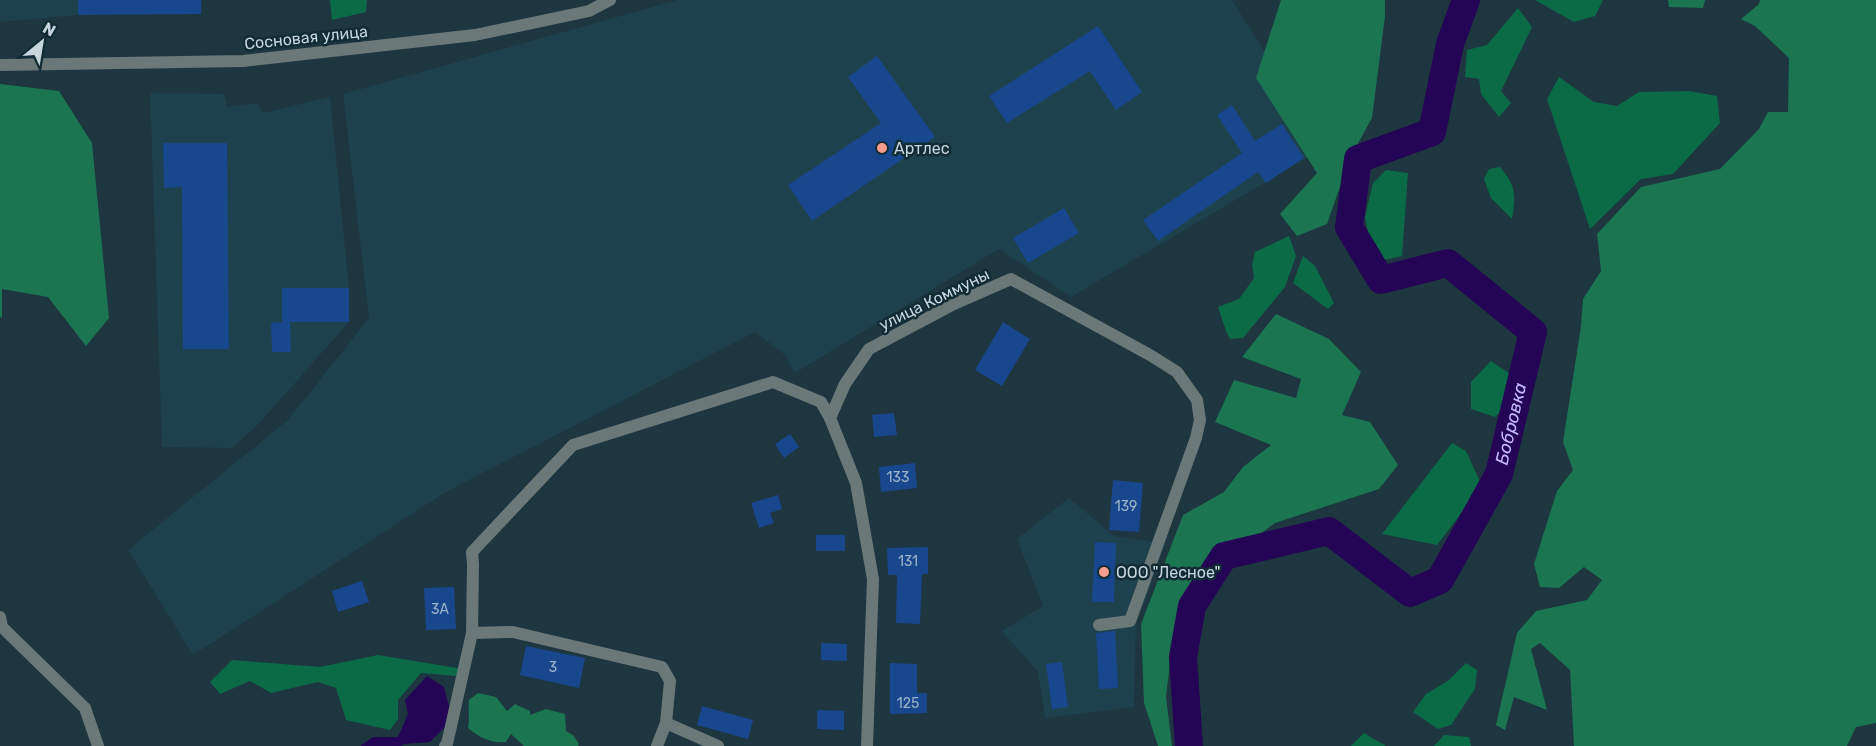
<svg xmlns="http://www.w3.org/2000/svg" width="1876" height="746" font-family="Rubik,sans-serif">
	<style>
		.built { fill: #1e414e }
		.green { fill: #0b6b47 }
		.forest { fill: #1b7550 }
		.water { fill: #240454 }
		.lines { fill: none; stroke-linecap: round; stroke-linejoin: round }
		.river { stroke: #240454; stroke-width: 28 }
		.building { fill: #19478d }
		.minor { stroke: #6b7878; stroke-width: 12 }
		.tertiary { stroke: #6b7878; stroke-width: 12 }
		.poi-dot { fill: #f59d8e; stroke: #122c36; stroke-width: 2 }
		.labels { text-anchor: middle; stroke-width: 5; stroke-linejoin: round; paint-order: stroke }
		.number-label { font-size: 14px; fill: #9cb2c8 }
		.street-label { font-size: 16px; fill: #c7d6dc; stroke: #122c36 }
		.poi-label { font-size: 16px; fill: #c7d6dc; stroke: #122c36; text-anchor: start }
		.water-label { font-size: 18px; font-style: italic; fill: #c6bafe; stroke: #122c36 }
	</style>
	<rect width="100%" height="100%" fill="#1d3640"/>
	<g class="built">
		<polygon points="0,0 78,0 78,15 0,22"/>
		<polygon points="677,0 1232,0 1325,147 1071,297 999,249 795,373 785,355 755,332 446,492 193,655 128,550 288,420 369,318 343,94"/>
		<polygon points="150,93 224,94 227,107 257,103 263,113 330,97 349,288 349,322 255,428 231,448 162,447"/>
		<polygon points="1069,498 1114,536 1165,544 1136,625 1134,707 1045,718 1038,672 1002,631 1043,606 1017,539"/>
	</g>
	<g class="green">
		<polygon points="330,0 367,0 366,12 332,20"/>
		<polygon points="1535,0 1603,0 1595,16 1574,22"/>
		<polygon points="1518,8 1532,27 1501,91 1511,103 1499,117 1481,94 1479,79 1465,77 1467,50 1487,45"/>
		<polygon points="1559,77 1594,102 1617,106 1639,92 1689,91 1717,96 1720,123 1673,174 1641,179 1590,229 1547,99"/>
		<path d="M 1500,167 C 1516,186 1516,195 1512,219 L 1491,198 L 1484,179 L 1489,169 Z"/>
		<polygon points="1386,170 1408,173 1402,256 1384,260 1371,245 1365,217 1373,183"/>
		<polygon points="1289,236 1296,256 1285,287 1243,338 1230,339 1226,331 1218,307 1239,299 1254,278 1252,265 1255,252"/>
		<polygon points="1303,256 1315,266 1334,303 1328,309 1293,283"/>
		<polygon points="1491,361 1513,376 1509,402 1495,417 1471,409 1471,382"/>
		<polygon points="1452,443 1466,451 1482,486 1437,545 1382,534"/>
		<polygon points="378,655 463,669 456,676 421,673 398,700 398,719 390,730 346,720 336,688 318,682 271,693 250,681 220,694 210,682 232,660 320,667"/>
		<polygon points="1466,663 1477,670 1475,689 1451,725 1438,729 1413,712 1426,694 1449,680"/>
		<polygon points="1364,733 1386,746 1351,746"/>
		<polygon points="1444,735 1469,737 1471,746 1434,746"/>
	</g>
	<g class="forest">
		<polygon points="1281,0 1385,0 1385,16 1372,118 1350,158 1327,224 1297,236 1280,214 1317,173 1256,78"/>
		<polygon points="1668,0 1705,0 1703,8 1669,7"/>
		<polygon points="1760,0 1876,0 1876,723 1856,727 1847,746 1574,746 1570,670 1540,643 1531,649 1547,710 1514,697 1505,730 1496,725 1517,633 1536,611 1587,600 1602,580 1584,567 1559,588 1540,587 1534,564 1557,491 1573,470 1563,442 1581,326 1583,299 1601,271 1597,234 1641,187 1720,169 1759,129 1768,112 1788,112 1789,58 1755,26 1741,19 1759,4"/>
		<polygon points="0,84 59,91 92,143 109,318 86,346 48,297 2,289 2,318 0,317"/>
		<polygon points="1276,314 1329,339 1361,372 1342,415 1370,422 1398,465 1379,489 1275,523 1253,539 1217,544 1189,596 1172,644 1166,697 1172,746 1158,746 1144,703 1141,624 1183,515 1224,492 1243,467 1271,445 1215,422 1234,380 1296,398 1301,379 1242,357"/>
		<path d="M 478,693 L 496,697 L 507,711 L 515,704 L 530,711 L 530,715 L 546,709 L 565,714 L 566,731 L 573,735 L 579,744 L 578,746 L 524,746 L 511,734 L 506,742 C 490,743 480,738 468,728 C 470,718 468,710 469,700 Z"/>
	</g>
	<polygon class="water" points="427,676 444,687 449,706 448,724 430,742 405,744 400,746 360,746 373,737 398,737 408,714 405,700"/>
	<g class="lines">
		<path class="river" id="s1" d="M 1189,746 L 1183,657 L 1192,606 L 1224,556 L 1329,531 L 1410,593 L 1440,580 L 1499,474 L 1533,332 L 1448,263 L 1381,280 L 1349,227 L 1358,159 L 1432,132 L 1450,44 L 1466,0"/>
	</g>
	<g class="building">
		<polygon points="78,0 201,0 201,14 78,15"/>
		<polygon points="1098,26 1142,92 1116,110 1090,71 1007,123 989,96"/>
		<polygon points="877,56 935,137 812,221 788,185 881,123 848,77"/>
		<polygon points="1232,105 1255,141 1282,124 1304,158 1266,183 1258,172 1158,241 1143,220 1242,153 1217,115"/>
		<polygon points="163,143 227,143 229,349 183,349 182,187 164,188"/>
		<polygon points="1064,208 1079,233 1028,263 1013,238"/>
		<polygon points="282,288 349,288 349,322 290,322 291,352 272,352 271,323 282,322"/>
		<polygon points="1003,322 1030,339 1002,386 975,370"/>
		<polygon points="894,413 897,435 874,437 872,415"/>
		<polygon points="790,434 799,447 784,458 775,444"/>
		<polygon points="915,463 917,488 881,492 879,467"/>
		<polygon points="1113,480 1143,483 1139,532 1109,530"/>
		<polygon points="778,495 782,509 770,513 774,523 759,528 751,503"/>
		<rect x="816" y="535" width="29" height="16"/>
		<polygon points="1095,542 1116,543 1114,602 1092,602"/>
		<polygon points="928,547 928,574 922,574 920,624 896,623 897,575 888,575 887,548"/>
		<polygon points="362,581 369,602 338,612 332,591"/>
		<polygon points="454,587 456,629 426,630 424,588"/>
		<polygon points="1115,631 1118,688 1099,689 1096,633"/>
		<polygon points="821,643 847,644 847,661 821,660"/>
		<polygon points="526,646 585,658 579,688 520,675"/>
		<polygon points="1062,662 1068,707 1052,709 1046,664"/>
		<polygon points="890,663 917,664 917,693 927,693 927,713 890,714"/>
		<polygon points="702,706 753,720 748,739 697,725"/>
		<polygon points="817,710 844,711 844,730 817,729"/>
	</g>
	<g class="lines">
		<g class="minor">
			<polyline points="472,633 473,564 472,552 573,445 773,382 821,402 830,418"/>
			<polyline points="445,746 447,744 472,633 513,632 662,667 670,681 666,723"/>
			<polyline points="657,746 666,723 718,746"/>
			<polyline points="867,746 873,579 856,483 830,418 845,384 869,349 954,304 1011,279 1150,355 1177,372 1197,400 1200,420 1196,438 1130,621 1099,625"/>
		</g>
		<g class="tertiary">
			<polyline points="0,65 243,61 475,35 589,11 610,0"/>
			<polyline points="0,617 2,627 85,708 98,746"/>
		</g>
	</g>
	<g class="poi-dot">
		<circle cx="882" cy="148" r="6"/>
		<circle cx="1104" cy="572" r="6"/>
	</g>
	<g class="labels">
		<g class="number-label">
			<text x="898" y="482">133</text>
			<text x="1126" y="511">139</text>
			<text x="908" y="566">131</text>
			<text x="440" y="614">3А</text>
			<text x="553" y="672">3</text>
			<text x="908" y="708">125</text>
		</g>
		<g class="street-label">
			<text transform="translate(306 37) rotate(-6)" y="6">Сосновая улица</text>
			<text transform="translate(934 299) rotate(-26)" y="6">улица Коммуны</text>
		</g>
		<g class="poi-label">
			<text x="894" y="154">Артлес</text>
			<text x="1116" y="578">ООО "Лесное"</text>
		</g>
		<g class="water-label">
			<text dy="6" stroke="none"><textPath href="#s1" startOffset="616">Бобровка</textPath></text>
		</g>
	</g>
	<g transform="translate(42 42) rotate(30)" stroke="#122c36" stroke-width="4.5" paint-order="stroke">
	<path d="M0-4.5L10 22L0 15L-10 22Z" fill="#c7d6dc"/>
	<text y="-9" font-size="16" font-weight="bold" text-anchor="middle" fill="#c7d6dc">N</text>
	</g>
</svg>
